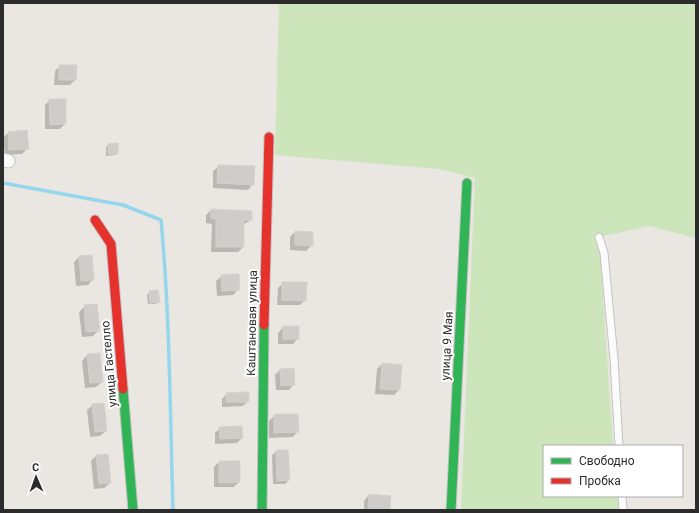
<svg xmlns="http://www.w3.org/2000/svg" width="699" height="513" font-family="Roboto,sans-serif">
	<style>
		.green { fill: #cce5ba }
		.shadow { fill: #0003 }
		.lines { fill: none; stroke-linecap: round; stroke-linejoin: round }
		.stream { stroke: #94d7ed; stroke-width: 3.5 }
		.building { fill: #cfccc9; stroke: #d5d2ce }
		.lane-casing { stroke: #c4c3c3; stroke-width: 9 }
		.street-casing { stroke: #c4c3c3; stroke-width: 15 }
		.fast-casing { stroke: #c4c3c3; stroke-width: 11 }
		.jam-casing { stroke: #c4c3c3; stroke-width: 11 }
		.lane { stroke: #fcfbfb; stroke-width: 7 }
		.street { stroke: #fcfbfb; stroke-width: 13 }
		.fast { stroke: #30b455; stroke-width: 9 }
		.jam { stroke: #e5322d; stroke-width: 9 }
		.labels { text-anchor: middle; stroke-width: 4; stroke-linejoin: round; paint-order: stroke }
		.street-label { font-size: 12px; fill: #2c2c2c; stroke: #fff }
	</style>
	<rect width="100%" height="100%" fill="#eae6e2"/>
	<polygon class="green" points="279,3 696,3 696,238 649,226 599,237 613,446 544,446 544,496 617,496 618,510 461,510 475,178 439,169 275,155"/>
	<g class="shadow">
		<polygon points="60,66 75,80 70,85 54,85 55,71"/>
		<polygon points="50,100 65,124 60,129 45,129 45,105"/>
		<polygon points="9,132 28,148 22,154 5,155 3,138"/>
		<polygon points="108,145 117,153 115,155 106,156 106,147"/>
		<polygon points="219,166 253,184 248,190 213,188 213,171"/>
		<polygon points="211,210 251,220 243,225 243,247 238,252 211,252 212,224 206,223 206,215"/>
		<polygon points="295,232 312,245 306,251 290,250 290,237"/>
		<polygon points="91,256 93,279 88,285 76,286 74,262 79,257"/>
		<polygon points="222,276 239,289 233,295 217,296 216,281"/>
		<polygon points="283,283 305,300 300,305 277,305 278,288"/>
		<polygon points="150,292 159,301 156,304 148,304 147,295"/>
		<polygon points="85,306 99,330 93,336 82,337 79,312"/>
		<polygon points="283,327 298,338 293,344 278,344 278,333"/>
		<polygon points="87,355 102,382 96,387 85,388 82,361"/>
		<polygon points="382,364 401,366 399,390 394,395 375,394 377,369"/>
		<polygon points="293,369 294,384 289,390 276,390 275,375 280,370"/>
		<polygon points="227,394 248,401 243,406 222,407 222,399"/>
		<polygon points="93,405 106,431 100,436 90,437 87,410"/>
		<polygon points="275,415 298,431 293,437 269,438 269,421"/>
		<polygon points="220,428 242,438 237,443 215,444 215,433"/>
		<polygon points="277,451 289,480 285,484 273,484 272,455"/>
		<polygon points="96,456 110,483 104,488 94,489 91,461"/>
		<polygon points="219,462 239,482 234,487 214,487 214,467"/>
		<polygon points="369,495 389,510 364,510 364,501"/>
	</g>
	<g class="lines">
		<path class="stream" d="M 3,183 L 123,205 L 161,220 C 170,316 170,413 173,510"/>
	</g>
	<g class="building">
		<polygon points="59,65 77,65 76,80 59,80"/>
		<polygon points="49,99 66,99 66,124 50,125"/>
		<polygon points="27,130 29,149 9,150 8,132"/>
		<polygon points="118,143 118,154 108,154 108,144"/>
		<polygon points="218,165 255,166 254,185 217,183"/>
		<polygon points="211,209 252,211 252,220 244,220 244,247 216,247 216,219 211,218"/>
		<polygon points="295,231 313,232 313,246 295,245"/>
		<polygon points="92,255 94,280 81,281 79,256"/>
		<polygon points="239,274 240,290 222,291 221,275"/>
		<polygon points="282,282 307,282 306,301 282,300"/>
		<polygon points="158,290 160,302 150,303 149,291"/>
		<polygon points="97,304 100,331 86,332 84,305"/>
		<rect x="283" y="326" width="16" height="13"/>
		<polygon points="100,353 103,382 90,383 87,354"/>
		<polygon points="382,363 402,365 400,390 380,389"/>
		<polygon points="294,368 295,385 281,386 280,369"/>
		<polygon points="249,392 249,402 226,402 226,393"/>
		<polygon points="104,403 107,431 95,432 92,404"/>
		<polygon points="274,414 298,414 299,432 274,433"/>
		<polygon points="242,426 243,438 220,439 219,427"/>
		<polygon points="276,450 288,450 290,480 277,481"/>
		<polygon points="108,454 111,483 99,484 96,455"/>
		<polygon points="219,461 240,461 240,482 219,483"/>
		<polygon points="369,494 391,496 390,510 368,510"/>
	</g>
	<g class="lines">
		<g class="lane-casing">
			<g id="lane">
				<polyline points="599,237 604,253 614,359 619,446"/>
				<polyline points="622,496 623,510"/>
			</g>
		</g>
		<g class="street-casing">
			<polyline id="street" points="3,160 8,161"/>
		</g>
		<g class="fast-casing">
			<g id="fast">
				<polyline points="123,389 133,510"/>
				<polyline points="262,510 264,325"/>
				<polyline points="451,510 467,183"/>
			</g>
		</g>
		<g class="jam-casing">
			<g id="jam">
				<polyline points="95,220 111,244 123,389"/>
				<polyline points="264,325 269,137"/>
			</g>
		</g>
		<use href="#lane" class="lane"/>
		<use href="#street" class="street"/>
		<use href="#fast" class="fast"/>
		<use href="#jam" class="jam"/>
	</g>
	<g class="labels">
		<g class="street-label">
			<text transform="translate(252 323) rotate(-89)" y="4">Каштановая улица</text>
			<text transform="translate(447 346) rotate(-87)" y="4">улица 9 Мая</text>
			<text transform="translate(109 364) rotate(-95)" y="4">улица Гастелло</text>
		</g>
	</g>
	<rect width="699" height="513" fill="none" stroke="#2c2c2c" stroke-width="8"/>
	<rect x="543" y="445" width="140" height="52" fill="#ffffff" stroke="#ababab"/>
	<rect x="551" y="458" width="20" height="6" fill="#30b455" stroke="#ababab"/>
	<text x="579" y="465" font-size="12" fill="#2c2c2c">Свободно</text>
	<rect x="551" y="478" width="20" height="6" fill="#e5322d" stroke="#ababab"/>
	<text x="579" y="485" font-size="12" fill="#2c2c2c">Пробка</text>
	<g transform="translate(36 477) rotate(358)" stroke="#ffffff" stroke-width="3" paint-order="stroke">
	<path d="M0-3L7 15L0 10L-7 15Z" fill="#2c2c2c"/>
	<text y="-6" font-size="11" font-weight="bold" text-anchor="middle" fill="#2c2c2c">С</text>
	</g>
</svg>
